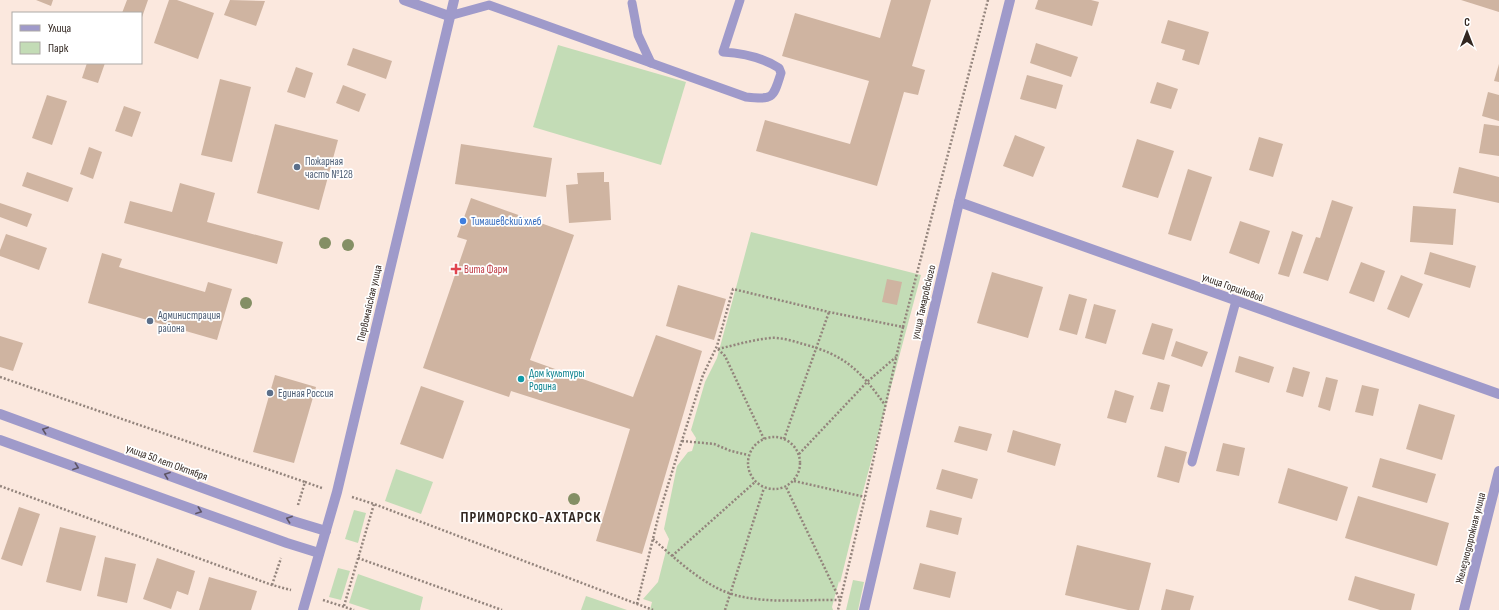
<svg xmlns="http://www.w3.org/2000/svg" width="1499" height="610" font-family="'Sofia Sans Condensed',sans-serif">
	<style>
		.green { fill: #c3dcb6 }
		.building { fill: #cfb4a1 }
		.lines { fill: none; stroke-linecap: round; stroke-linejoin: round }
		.path { stroke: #93847c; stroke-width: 2.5; stroke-dasharray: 2 2; stroke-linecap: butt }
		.lane { stroke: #9f9aca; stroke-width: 9 }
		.street { stroke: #9f9aca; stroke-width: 10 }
		.tree { fill: #848f65 }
		.oneway { stroke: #5e5565 }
		.service-dot { fill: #5c6f8a; stroke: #fff; stroke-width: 1.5 }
		.shop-dot { fill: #3f7fe0; stroke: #fff; stroke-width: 1.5 }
		.health-dot { fill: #e0444e; stroke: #fff; stroke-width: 1.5 }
		.culture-dot { fill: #0f9aa8; stroke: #fff; stroke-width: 1.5 }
		.labels { text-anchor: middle; stroke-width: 3.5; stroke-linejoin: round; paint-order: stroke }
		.service-label { font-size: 11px; fill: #4e5e75; stroke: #fff; text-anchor: start }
		.shop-label { font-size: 11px; fill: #366cbe; stroke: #fff; text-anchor: start }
		.health-label { font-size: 11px; fill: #be3a42; stroke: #fff; text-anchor: start }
		.street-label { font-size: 11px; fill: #322721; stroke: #fff }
		.culture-label { font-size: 11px; fill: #0d838f; stroke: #fff; text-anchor: start }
		.district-label { font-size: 15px; font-weight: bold; letter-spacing: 1px; fill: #322721; stroke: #fff }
	</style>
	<rect width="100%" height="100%" fill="#fbe8de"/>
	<g class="green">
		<polygon points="558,45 686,82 661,165 533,127"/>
		<polygon points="751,232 921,275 857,514 840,583 839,581 832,607 833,610 650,610 652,602 643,599 658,582 669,539 664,529 677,466 688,452 692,451 696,438 691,430 705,382 717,358"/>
		<polygon points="396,469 433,482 421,514 385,501"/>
		<polygon points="354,510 366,513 358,543 345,539"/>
		<polygon points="338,568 350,571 341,600 329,597"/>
		<polygon points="358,574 423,597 420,610 370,610 349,603"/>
		<polygon points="853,580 864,582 858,610 846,610"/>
		<polygon points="586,596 627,610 581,610"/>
	</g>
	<g class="building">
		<polygon points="36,0 53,0 51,6"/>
		<polygon points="127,0 148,0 141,20 141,13 122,13"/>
		<polygon points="169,0 177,0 214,13 198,59 154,43"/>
		<polygon points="230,0 265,1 256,26 224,15"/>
		<polygon points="891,0 931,0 912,66 925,70 918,95 904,92 877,186 756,151 765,120 850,144 869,81 782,56 795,13 880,38"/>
		<polygon points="1038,0 1091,0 1099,2 1092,26 1035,9"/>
		<polygon points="1461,0 1499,0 1499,12"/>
		<polygon points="1168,20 1209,32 1199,65 1182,60 1185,50 1161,43"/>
		<polygon points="1036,43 1078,57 1071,77 1030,63"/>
		<polygon points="353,48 392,61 386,79 347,65"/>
		<polygon points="87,63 105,63 98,83 82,78"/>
		<polygon points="1499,64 1499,82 1494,81"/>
		<polygon points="296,67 313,73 305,98 287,92"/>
		<polygon points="1027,75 1063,85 1056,109 1020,99"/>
		<polygon points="220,79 251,87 232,162 201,155"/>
		<polygon points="1157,82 1178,89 1171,109 1150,103"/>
		<polygon points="343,85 366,94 359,112 336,103"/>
		<polygon points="1488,92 1499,95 1499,121 1482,116"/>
		<polygon points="47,95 67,101 52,145 32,138"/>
		<polygon points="124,106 141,112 132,137 115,131"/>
		<polygon points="275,124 338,140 319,210 257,193"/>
		<polygon points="1484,124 1499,126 1499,156 1479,153"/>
		<polygon points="1015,135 1045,147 1033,177 1003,166"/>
		<polygon points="1259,137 1283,144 1273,177 1249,170"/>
		<polygon points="1137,139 1174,151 1158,198 1122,187"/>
		<polygon points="461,144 552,158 546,197 455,184"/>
		<polygon points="89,147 102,152 93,179 80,174"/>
		<polygon points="1459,167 1499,177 1499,203 1453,193"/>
		<polygon points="1188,169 1212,177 1191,241 1168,234"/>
		<polygon points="27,172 73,188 68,202 22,186"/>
		<polygon points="604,172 604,182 609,182 611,220 569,223 566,185 578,184 577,173"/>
		<polygon points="180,183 215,193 207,222 283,242 277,264 124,223 130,201 172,212"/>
		<polygon points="471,198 574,235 530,360 633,397 656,335 702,351 642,554 596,541 630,429 511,391 509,397 423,368 467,240 457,237"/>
		<polygon points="1332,200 1353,207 1328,281 1303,273 1316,237 1320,238"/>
		<polygon points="0,203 32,214 27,227 0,217"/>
		<polygon points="1413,206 1456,209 1453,245 1410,242"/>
		<polygon points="1240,221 1270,231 1259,264 1229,253"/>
		<polygon points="1292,231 1303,235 1289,277 1278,274"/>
		<polygon points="6,234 47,248 39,270 0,256 0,250"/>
		<polygon points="1430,252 1476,266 1470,288 1424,274"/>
		<polygon points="102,253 122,259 119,267 205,292 208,282 232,289 217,340 88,303"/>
		<polygon points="1361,262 1385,271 1374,302 1349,293"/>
		<polygon points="992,272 1043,287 1028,338 977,323"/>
		<polygon points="1401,275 1423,284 1409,318 1387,309"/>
		<polygon points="887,279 902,282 897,305 882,302"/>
		<polygon points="678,285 726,299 714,340 666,326"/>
		<polygon points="1069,294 1087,299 1077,335 1059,330"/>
		<polygon points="1094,304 1116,310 1106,344 1085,338"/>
		<polygon points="1152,323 1173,329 1164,360 1142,354"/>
		<polygon points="0,336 23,343 13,371 0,367"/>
		<polygon points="1176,341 1208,352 1202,367 1171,356"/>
		<polygon points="1239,356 1274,367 1269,383 1235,372"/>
		<polygon points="1293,367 1310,372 1303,397 1286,392"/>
		<polygon points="275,375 316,387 294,463 253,452"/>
		<polygon points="1326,377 1338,380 1330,411 1318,407"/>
		<polygon points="1158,382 1170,385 1163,412 1150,409"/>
		<polygon points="1362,385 1379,389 1373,416 1355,412"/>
		<polygon points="421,386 464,401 443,459 400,444"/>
		<polygon points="1115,390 1134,396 1126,423 1107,418"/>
		<polygon points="1419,404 1455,415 1442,460 1406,449"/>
		<polygon points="959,426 992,434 987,451 954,442"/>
		<polygon points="1013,430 1061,444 1055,466 1007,452"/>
		<polygon points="1223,443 1245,448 1239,476 1216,471"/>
		<polygon points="1165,446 1187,452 1179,483 1157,477"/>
		<polygon points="1380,458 1436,474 1427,503 1372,487"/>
		<polygon points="1288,468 1348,487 1337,521 1278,503"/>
		<polygon points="942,469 978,479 972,499 936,489"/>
		<polygon points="1358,496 1449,523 1437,566 1345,538"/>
		<polygon points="19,507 40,514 22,566 1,559"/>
		<polygon points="930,510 962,518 958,535 926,527"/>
		<polygon points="60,527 96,536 81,591 46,582"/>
		<polygon points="1077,545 1151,563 1139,610 1128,610 1065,595"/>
		<polygon points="105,557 136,564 127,603 97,596"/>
		<polygon points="157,558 195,571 188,595 177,591 171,609 143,599"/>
		<polygon points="920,563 956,572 950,598 913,589"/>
		<polygon points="1355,576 1415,594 1411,610 1380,610 1348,600"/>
		<polygon points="209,577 257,591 251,610 199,610"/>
		<polygon points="1166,589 1194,596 1190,610 1161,610"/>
	</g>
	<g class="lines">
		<g class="path">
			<polyline points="903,327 988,0"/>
			<path d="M 718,349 C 735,345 752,340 770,338 C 781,337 793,341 803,344 C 845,355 860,370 885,405"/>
			<polyline points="718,349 725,356 764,439"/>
			<polyline points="0,377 305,482"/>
			<circle cx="774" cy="463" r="26"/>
			<polyline points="784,439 829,312"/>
			<polyline points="682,441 714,444 731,451 748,455"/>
			<polyline points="799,454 868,381 896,357"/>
			<polyline points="794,481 865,497"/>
			<polyline points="0,486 272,585 291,590"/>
			<polyline points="352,497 374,504 653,610"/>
			<polyline points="298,505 305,482 322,488"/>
			<path d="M 653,539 C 671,555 696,578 719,589 C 754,606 802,599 840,600 L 786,487"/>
			<polyline points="672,556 755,482"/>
			<polyline points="358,558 502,610"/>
			<polyline points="272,585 281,558"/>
			<polyline points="323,600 354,610"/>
			<polyline points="637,604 659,514 677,456 703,375 717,346 733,289 829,312 903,327 865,497 838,610"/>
			<polyline points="344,606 374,504"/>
			<polyline points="725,610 764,488"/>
		</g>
		<g class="lane">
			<polyline points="632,3 638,35 651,63"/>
			<path d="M 449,16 L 489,5 L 746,97 C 774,100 773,98 781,73 L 779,68 C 763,58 741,53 723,52 L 740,0"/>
			<polyline points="1192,462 1236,301"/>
		</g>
		<g class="street">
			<polyline points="404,0 449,16"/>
			<polyline points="959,202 1499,394"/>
			<polyline points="0,414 293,521 326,531"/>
			<polyline points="0,440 287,543 319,553"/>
			<polyline points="303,610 337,492 454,0"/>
			<polyline points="864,610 959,202 1010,0"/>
			<polyline points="1464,610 1499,471"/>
		</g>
	</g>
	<g class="tree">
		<circle cx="325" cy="243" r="6"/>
		<circle cx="348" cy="245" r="6"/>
		<circle cx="246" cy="303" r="6"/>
		<circle cx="574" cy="499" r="6"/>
	</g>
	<defs><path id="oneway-chevron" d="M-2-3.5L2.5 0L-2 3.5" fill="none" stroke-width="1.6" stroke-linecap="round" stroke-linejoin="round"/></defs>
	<g class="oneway">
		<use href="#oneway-chevron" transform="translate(45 430) rotate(-160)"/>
		<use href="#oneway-chevron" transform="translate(76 467) rotate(20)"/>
		<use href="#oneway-chevron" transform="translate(167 475) rotate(-160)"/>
		<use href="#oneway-chevron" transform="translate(199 511) rotate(20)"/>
		<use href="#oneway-chevron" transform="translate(289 519) rotate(-160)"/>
	</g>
	<g class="service-dot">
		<circle cx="297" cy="167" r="4"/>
		<circle cx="150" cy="321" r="4"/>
		<circle cx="270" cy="393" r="4"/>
	</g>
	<circle class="shop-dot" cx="463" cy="221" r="4"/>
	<path class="health-dot" d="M454 263h4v4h4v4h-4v4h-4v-4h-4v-4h4z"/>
	<circle class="culture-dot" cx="521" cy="379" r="4"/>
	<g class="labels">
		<g class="service-label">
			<text x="305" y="165">Пожарная<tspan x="305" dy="13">часть №128</tspan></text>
			<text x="158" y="319">Администрация<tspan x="158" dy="13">района</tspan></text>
			<text x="278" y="397">Единая Россия</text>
		</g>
		<g class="shop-label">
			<text x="471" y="225">Тимашевский хлеб</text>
		</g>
		<g class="health-label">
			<text x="464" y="273">Вита Фарм</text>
		</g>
		<g class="street-label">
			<text transform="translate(1233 287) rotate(20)" y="4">улица Горшковой</text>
			<text transform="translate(923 302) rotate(-77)" y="4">улица Тамаровского</text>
			<text transform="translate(369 303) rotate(-77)" y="4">Первомайская улица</text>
			<text transform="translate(167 462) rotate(20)" y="4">улица 50 лет Октября</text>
			<text transform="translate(1470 538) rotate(-76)" y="4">Железнодорожная улица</text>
		</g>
		<g class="culture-label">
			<text x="529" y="377">Дом культуры<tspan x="529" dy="13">Родина</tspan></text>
		</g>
		<g class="district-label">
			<text x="531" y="522">ПРИМОРСКО-АХТАРСК</text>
		</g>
	</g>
	<rect x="12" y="12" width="130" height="52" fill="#ffffff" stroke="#ada9a6"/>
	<rect x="20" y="25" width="20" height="6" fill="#9f9aca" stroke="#ada9a6"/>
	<text x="48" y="32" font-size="12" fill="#322721">Улица</text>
	<rect x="20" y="42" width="20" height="12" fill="#c3dcb6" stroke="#ada9a6"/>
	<text x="48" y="52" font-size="12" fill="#322721">Парк</text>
	<g transform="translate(1467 32)" stroke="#ffffff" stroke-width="3" paint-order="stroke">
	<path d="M0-3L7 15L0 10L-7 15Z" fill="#322721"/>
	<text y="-6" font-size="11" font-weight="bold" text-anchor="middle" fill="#322721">С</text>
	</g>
</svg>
